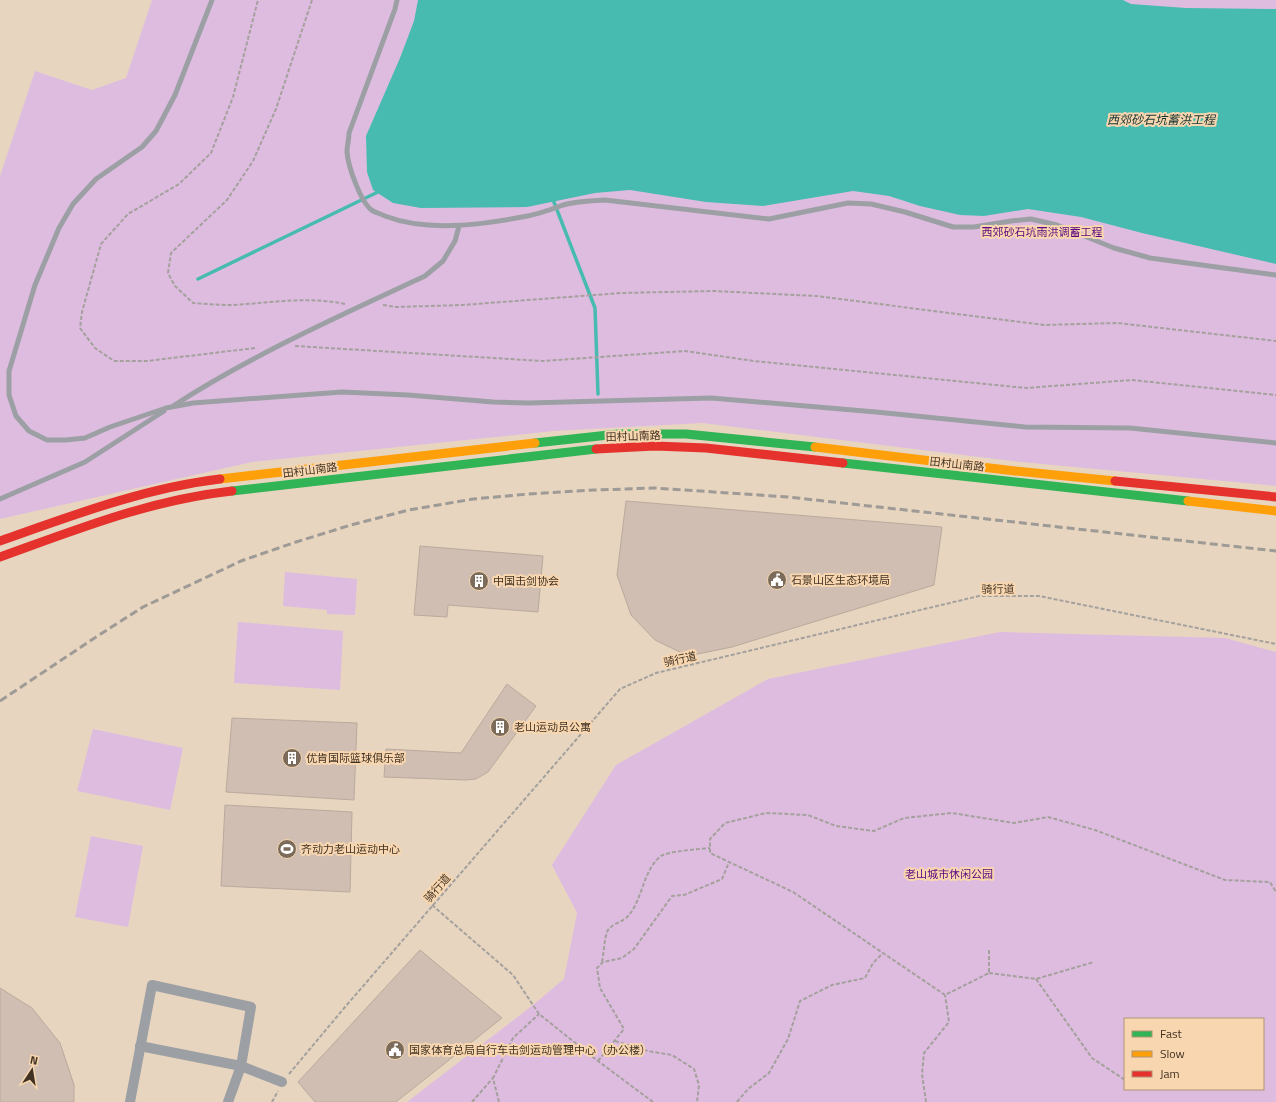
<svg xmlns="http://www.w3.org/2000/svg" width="1276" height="1102" font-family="'Titillium Web','Noto Sans SC',sans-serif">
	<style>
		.green { fill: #debce0; fill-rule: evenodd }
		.water { fill: #47bbb0 }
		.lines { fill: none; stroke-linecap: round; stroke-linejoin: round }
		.stream { stroke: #47bbb0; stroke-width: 3.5 }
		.building { fill: #cfbeb1; stroke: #baaa9c }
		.path { stroke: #a4a19d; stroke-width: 2; stroke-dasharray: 4 2; stroke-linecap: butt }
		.lane { stroke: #9ca0a4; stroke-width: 5 }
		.street { stroke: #9ca0a4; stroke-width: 10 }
		.fast { stroke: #30b455; stroke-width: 9 }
		.slow { stroke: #ff9f0a; stroke-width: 9 }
		.jam { stroke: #e5322d; stroke-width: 9 }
		.rail { stroke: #9e9a95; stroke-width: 3; stroke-dasharray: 8 4; stroke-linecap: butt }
		.labels { text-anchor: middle; stroke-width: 4; stroke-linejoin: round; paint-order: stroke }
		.park-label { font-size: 11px; fill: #5a0780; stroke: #f8d6af }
		.street-label { font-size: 11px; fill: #403223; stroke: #f8d6af }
		.poi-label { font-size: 11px; fill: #403223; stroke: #f8d6af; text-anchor: start }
		.water-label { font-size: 12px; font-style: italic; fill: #163432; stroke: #f8d6af }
	</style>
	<rect width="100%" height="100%" fill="#e7d5c0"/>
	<g class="green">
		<polygon points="152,0 1276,0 1276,486 1012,461 702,423 554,431 252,462 0,519 0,176 35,71 92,90 126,78"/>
		<polygon points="285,572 357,579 355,615 327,614 327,610 283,606"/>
		<polygon points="238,622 343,631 340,690 234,683"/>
		<path d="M 1000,632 L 1225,638 L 1276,652 L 1276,1102 L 407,1102 L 533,1005 L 564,979 L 577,913 L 552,865 L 616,765 L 768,679 ZM 1125,1019 L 1263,1019 L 1263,1089 L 1125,1089 Z"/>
		<polygon points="93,729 183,748 170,810 77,791"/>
		<polygon points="91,836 143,846 128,927 75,917"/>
	</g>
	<polygon class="water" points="418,0 1123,0 1131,4 1186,8 1276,9 1276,264 1142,233 1081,217 1028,209 984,216 960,215 920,206 889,196 853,191 763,206 706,202 630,190 595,193 527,207 421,208 393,203 373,190 367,172 366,136 400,58 414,21"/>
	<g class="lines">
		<g class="stream">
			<polyline points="552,197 595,308 598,394"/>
			<polyline points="198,279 380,191"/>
		</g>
	</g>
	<g class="building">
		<polygon points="626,501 942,527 934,585 732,647 688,656 655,640 631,615 617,575"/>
		<polygon points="420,546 543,556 538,612 448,605 447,617 414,615"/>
		<polygon points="507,684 536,706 488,772 476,779 465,780 384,777 386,749 461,753"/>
		<polygon points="232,718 357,723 354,800 226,792"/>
		<polygon points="225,805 352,812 350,892 221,886"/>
		<polygon points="420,950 502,1018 396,1102 315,1102 298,1082"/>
		<polygon points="0,988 32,1008 60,1043 74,1085 74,1102 0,1102"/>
	</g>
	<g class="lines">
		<g class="path">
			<path d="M 312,0 L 276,109 L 253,161 L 227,200 L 171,253 L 168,273 L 175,286 L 193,303 C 206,304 219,305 232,305 C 270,303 308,296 345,304"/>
			<polyline points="383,305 396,307 462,305 621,293 714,291 816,296 1044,325 1117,323 1276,341"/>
			<polyline points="295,346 543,361 685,351 754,361 1026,388 1132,380 1276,395"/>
			<polyline points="255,348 147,361 114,361 95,348 80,328 82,312 101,244 128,214 179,184 211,153 233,97 258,0"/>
			<polyline points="432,905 513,975 539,1014 598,1061 653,1102"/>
			<polyline points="989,950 989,973 945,995 793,892 710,853 710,839 725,823 766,813 808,815 836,826 874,831 904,818 952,813 1014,823 1048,817 1095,830 1225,880 1270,882 1276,892"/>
			<path d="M 602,962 C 604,952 604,941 607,932 C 610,924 624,922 629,915 C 643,898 643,870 661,856 C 669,851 700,849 710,848"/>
			<polyline points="989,973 1036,979 1094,962"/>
			<polyline points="1036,979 1092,1058 1125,1080"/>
			<polyline points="615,1041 648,1051 672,1055 694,1069 699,1085 697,1102"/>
			<polyline points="598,1061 624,1029 600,988 597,968 603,962 622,958 634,949 672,896 684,895 722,879 729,862"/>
			<polyline points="289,1074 345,1007 620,689 656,673 979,596 1039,596 1276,644"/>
			<polyline points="272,1102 278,1091"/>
			<polyline points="472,1102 493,1078"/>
			<polyline points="499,1102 493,1078 513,1038 539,1014"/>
			<polyline points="737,1102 748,1089 769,1073 788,1039 800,1001 832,985 865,978 873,963 883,953"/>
			<polyline points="926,1102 922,1074 924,1053 949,1022 945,995"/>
		</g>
		<g class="lane">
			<polyline points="212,0 175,95 156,131 142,147 96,179 73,204 59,228 35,285 9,371 9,395 16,416 29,431 47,440 66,440 85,438 110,427 166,408 193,403 342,392 408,395 493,402 529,403 711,398 876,412 1025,427 1130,428 1276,443"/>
			<path d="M 397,0 L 395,9 L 349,133 C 349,139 347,146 347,152 C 348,166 361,204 373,211 C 377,213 381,214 385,216 C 426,232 480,225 522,217 C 536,215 550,210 563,205 C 577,201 591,201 605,200 L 769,219 L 848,203 L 871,204 L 905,212 L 953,227 L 974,227 L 1011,221 L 1031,219 L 1057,225 L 1114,248 L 1150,258 L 1276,275"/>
			<path d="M 173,406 C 252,355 339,316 425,276 L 443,261 L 455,241 L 459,226"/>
			<polyline points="0,499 85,462 164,411"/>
		</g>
		<g class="street">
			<polyline points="140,1046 241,1066 282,1082"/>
			<polyline points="130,1102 152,985 251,1007 241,1066 228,1102"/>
		</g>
		<g class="fast">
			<polyline points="535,443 618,434 686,434 815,447"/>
			<polyline points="843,463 1188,501"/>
			<polyline points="232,491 596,449"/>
		</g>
		<g class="slow">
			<polyline points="815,447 1015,471 1115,481"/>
			<polyline points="220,479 535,443"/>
			<polyline points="1188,501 1276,511"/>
		</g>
		<g class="jam">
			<polyline points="596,449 655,446 706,448 843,463"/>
			<polyline points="1115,481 1276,497"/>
			<path d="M 0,541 C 71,516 144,488 220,479"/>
			<path d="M 0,557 C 78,529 150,500 232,491"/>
		</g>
		<polyline class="rail" points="0,701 99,635 143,607 241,561 296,542 351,525 409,510 473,499 529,494 594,490 655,488 788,497 1276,551"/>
	</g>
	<defs>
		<g id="civic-disc" transform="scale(1)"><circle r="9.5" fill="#7a6b5a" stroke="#f8d6af"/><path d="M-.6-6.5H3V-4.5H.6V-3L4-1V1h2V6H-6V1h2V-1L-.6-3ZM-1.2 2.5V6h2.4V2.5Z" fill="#fff"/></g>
		<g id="building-disc" transform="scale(1)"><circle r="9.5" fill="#7a6b5a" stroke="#f8d6af"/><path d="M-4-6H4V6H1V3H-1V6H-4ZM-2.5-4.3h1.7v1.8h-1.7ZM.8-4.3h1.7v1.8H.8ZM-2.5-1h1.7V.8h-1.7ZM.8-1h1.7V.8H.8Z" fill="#fff"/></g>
		<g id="stadium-disc" transform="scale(1)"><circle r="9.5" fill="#7a6b5a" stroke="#f8d6af"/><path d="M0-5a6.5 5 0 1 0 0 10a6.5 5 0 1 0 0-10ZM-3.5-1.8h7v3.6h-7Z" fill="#fff"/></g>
	</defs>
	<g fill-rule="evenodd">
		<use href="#civic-disc" x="777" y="580"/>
		<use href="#building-disc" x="479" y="581"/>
		<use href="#building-disc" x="500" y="727"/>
		<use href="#building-disc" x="292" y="758"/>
		<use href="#stadium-disc" x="287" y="849"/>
		<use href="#civic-disc" x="395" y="1050"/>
	</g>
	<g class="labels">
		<g class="park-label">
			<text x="1042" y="236">西郊砂石坑雨洪调蓄工程</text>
			<text x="949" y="878">老山城市休闲公园</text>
		</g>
		<g class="street-label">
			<text transform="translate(633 436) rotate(-2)" y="4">田村山南路</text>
			<text transform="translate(957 464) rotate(6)" y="4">田村山南路</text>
			<text transform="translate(310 470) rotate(-7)" y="4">田村山南路</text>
			<text transform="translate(998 589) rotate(-1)" y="4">骑行道</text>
			<text transform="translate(680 659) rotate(-13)" y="4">骑行道</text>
			<text transform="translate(437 888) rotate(-49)" y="4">骑行道</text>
		</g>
		<g class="poi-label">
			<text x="791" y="584">石景山区生态环境局</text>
			<text x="493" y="585">中国击剑协会</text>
			<text x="514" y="731">老山运动员公寓</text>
			<text x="306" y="762">优肯国际篮球俱乐部</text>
			<text x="301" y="853">齐动力老山运动中心</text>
			<text x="409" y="1054">国家体育总局自行车击剑运动管理中心（办公楼）</text>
		</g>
		<g class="water-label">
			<text x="1161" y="124">西郊砂石坑蓄洪工程</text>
		</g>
	</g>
	<rect x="1124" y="1018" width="140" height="72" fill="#f8d6af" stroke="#ae9477"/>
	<rect x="1132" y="1031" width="20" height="6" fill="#30b455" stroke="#ae9477"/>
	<text x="1160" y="1038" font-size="12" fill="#403223">Fast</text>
	<rect x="1132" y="1051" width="20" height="6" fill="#ff9f0a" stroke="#ae9477"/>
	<text x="1160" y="1058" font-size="12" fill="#403223">Slow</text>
	<rect x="1132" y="1071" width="20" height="6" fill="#e5322d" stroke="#ae9477"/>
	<text x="1160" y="1078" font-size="12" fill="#403223">Jam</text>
	<g transform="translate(32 1070) rotate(12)" stroke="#f8d6af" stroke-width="3" paint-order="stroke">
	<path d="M0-3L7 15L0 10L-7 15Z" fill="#403223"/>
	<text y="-6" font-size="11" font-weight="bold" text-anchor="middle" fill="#403223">N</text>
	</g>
</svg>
